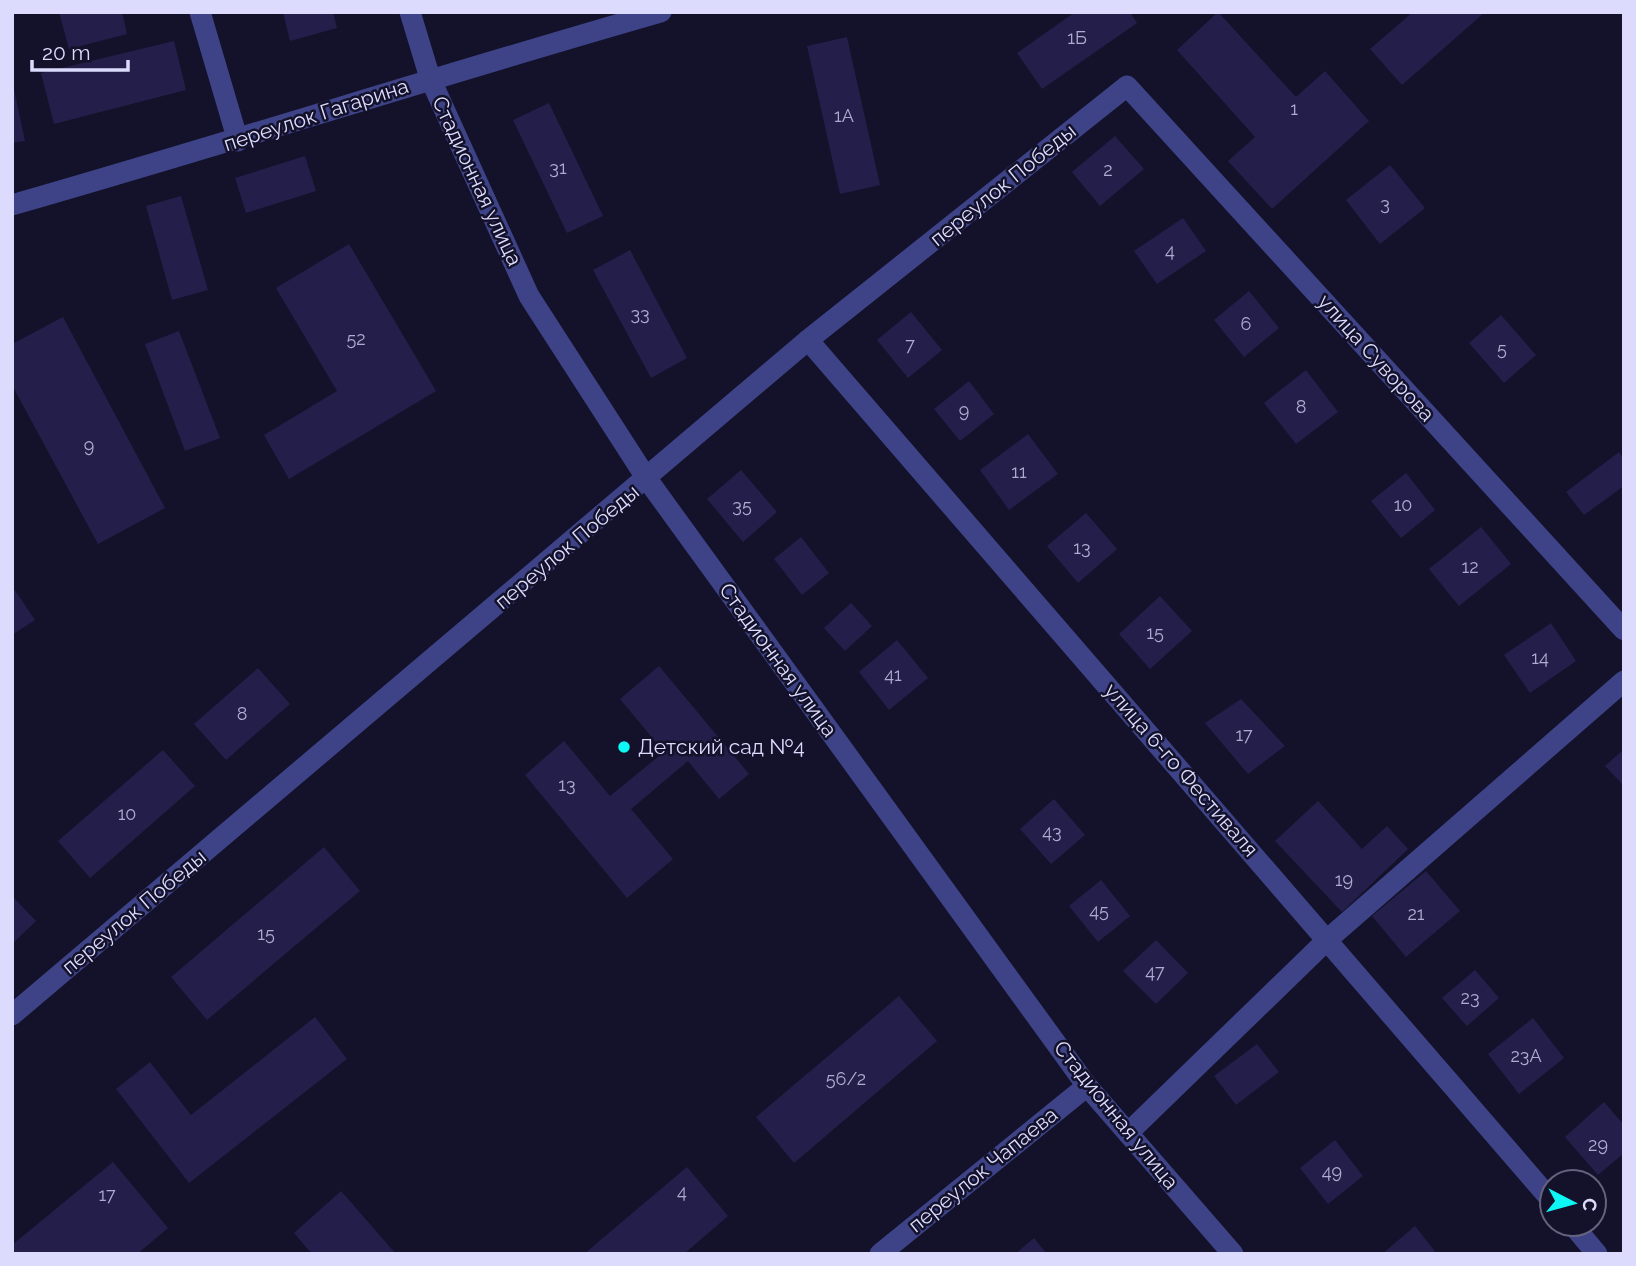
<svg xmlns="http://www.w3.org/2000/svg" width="1636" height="1266" font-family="Raleway,sans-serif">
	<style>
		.building { fill: #231e4a }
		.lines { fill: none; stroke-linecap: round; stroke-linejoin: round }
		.street { stroke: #3e4387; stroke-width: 21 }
		.poi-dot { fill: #0ef7f7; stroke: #13122a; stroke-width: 2.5 }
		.labels { text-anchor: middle; stroke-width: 5; stroke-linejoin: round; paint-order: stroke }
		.number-label { font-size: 18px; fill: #aeacd1 }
		.street-label { font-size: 21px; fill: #dcdbfe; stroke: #13122a }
		.poi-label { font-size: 21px; fill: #dcdbfe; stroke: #13122a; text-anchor: start }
	</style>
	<rect width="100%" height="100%" fill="#13122a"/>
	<g class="building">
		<polygon points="59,12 122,12 127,34 69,49"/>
		<polygon points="283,12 333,12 337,28 290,41"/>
		<polygon points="1075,12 1130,12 1137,23 1042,89 1017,53"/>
		<polygon points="1218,12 1296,97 1325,71 1369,121 1272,209 1228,161 1255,137 1177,50"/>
		<polygon points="1413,12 1485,12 1402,85 1370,49"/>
		<polygon points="847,37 880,185 840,194 807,46"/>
		<polygon points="174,41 186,90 54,124 41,73"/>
		<polygon points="12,80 25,141 12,143"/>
		<polygon points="549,103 603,216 567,233 513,120"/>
		<polygon points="1115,136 1144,169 1100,206 1072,172"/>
		<polygon points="305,156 316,191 246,213 235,178"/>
		<polygon points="1390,165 1425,208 1380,244 1346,200"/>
		<polygon points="181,196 208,290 172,300 146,206"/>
		<polygon points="1183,218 1206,251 1157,284 1134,251"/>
		<polygon points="349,244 436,391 289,479 264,435 337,391 276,288"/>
		<polygon points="630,250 687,358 651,378 593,270"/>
		<polygon points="1249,291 1279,328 1244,357 1214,320"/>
		<polygon points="911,312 942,350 908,378 877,340"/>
		<polygon points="1501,315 1536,355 1504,383 1469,343"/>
		<polygon points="63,317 165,508 98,544 12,385 12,344"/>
		<polygon points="179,331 220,438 185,451 145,344"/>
		<polygon points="1306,370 1338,412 1296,444 1264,403"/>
		<polygon points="969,381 994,414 960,441 934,409"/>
		<polygon points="1028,434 1058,474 1009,510 980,470"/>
		<polygon points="1619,452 1624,459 1624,486 1584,515 1566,492"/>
		<polygon points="741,470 777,512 743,542 707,499"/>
		<polygon points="1406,473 1435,510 1401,538 1371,501"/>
		<polygon points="1086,513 1117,549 1078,583 1047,546"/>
		<polygon points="1481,527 1511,564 1459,606 1429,569"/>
		<polygon points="801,537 829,573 802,595 774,559"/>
		<polygon points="12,586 35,620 12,635"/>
		<polygon points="1160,596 1192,631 1150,669 1119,634"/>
		<polygon points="851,603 872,626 845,651 824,628"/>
		<polygon points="1551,623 1576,661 1530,693 1504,655"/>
		<polygon points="897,640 928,678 889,710 859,672"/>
		<polygon points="659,666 749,774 719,799 688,761 631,809 673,859 627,898 525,775 564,741 610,796 664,752 620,699"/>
		<polygon points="258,668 290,704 226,760 194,724"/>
		<polygon points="1241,699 1285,746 1248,774 1205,723"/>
		<polygon points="1624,749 1624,786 1605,766"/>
		<polygon points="163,750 195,786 90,878 58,841"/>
		<polygon points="1054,799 1085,835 1051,864 1020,829"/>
		<polygon points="1318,801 1362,849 1387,826 1408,849 1342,912 1275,841"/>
		<polygon points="324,847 360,891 207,1020 171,977"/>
		<polygon points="1426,871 1460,911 1406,957 1372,916"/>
		<polygon points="1101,880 1130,916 1098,942 1069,906"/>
		<polygon points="12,896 36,921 12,944"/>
		<polygon points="1156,940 1188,973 1156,1004 1123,971"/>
		<polygon points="1475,970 1499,998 1467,1026 1442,998"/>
		<polygon points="899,996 937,1041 794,1163 756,1117"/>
		<polygon points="315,1017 347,1059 189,1183 116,1089 150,1062 191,1115"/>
		<polygon points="1533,1018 1564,1058 1519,1094 1488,1054"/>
		<polygon points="1257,1044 1279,1072 1236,1105 1214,1076"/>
		<polygon points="1604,1102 1624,1125 1624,1153 1598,1175 1565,1137"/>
		<polygon points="1335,1140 1363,1176 1328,1204 1300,1168"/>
		<polygon points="113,1162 168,1228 137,1254 12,1254 12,1245"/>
		<polygon points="687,1167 728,1216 684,1254 584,1254"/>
		<polygon points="341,1191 396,1254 312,1254 294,1233"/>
		<polygon points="1415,1226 1437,1254 1382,1254"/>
		<polygon points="1034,1238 1047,1254 1015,1254"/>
	</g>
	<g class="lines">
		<g class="street">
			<polyline points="200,12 238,141"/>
			<polyline points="410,12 430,78 529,296 647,479 1087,1086 1233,1254"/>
			<path d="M 12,205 C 229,143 444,74 661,12"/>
			<polyline points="808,340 1552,1201"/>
			<polyline points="12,1015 808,340 1127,86 1624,630"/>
			<polyline points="1128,1133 1327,940 1624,681"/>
			<polyline points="1572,1224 1597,1254"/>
			<polyline points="880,1254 1087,1086"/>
		</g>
	</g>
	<circle class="poi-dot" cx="624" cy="747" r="7"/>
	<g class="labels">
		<g class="number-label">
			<text x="1077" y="44">1Б</text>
			<text x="1294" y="115">1</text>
			<text x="844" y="122">1А</text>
			<text x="558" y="174">31</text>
			<text x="1108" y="176">2</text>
			<text x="1385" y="210">3</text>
			<text x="1170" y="257">4</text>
			<text x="640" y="320">33</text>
			<text x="1246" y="330">6</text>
			<text x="356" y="345">52</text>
			<text x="910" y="351">7</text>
			<text x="1502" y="355">5</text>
			<text x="1301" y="413">8</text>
			<text x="964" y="417">9</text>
			<text x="89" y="452">9</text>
			<text x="1019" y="478">11</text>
			<text x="1403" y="511">10</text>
			<text x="742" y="512">35</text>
			<text x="1082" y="554">13</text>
			<text x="1470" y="573">12</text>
			<text x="1155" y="639">15</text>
			<text x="1540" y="664">14</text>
			<text x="893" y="681">41</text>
			<text x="242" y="720">8</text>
			<text x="1244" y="741">17</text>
			<text x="567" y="791">13</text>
			<text x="127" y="820">10</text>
			<text x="1052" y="838">43</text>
			<text x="1344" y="886">19</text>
			<text x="1099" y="917">45</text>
			<text x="1416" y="920">21</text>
			<text x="266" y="940">15</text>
			<text x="1155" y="978">47</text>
			<text x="1470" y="1004">23</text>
			<text x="1526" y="1062">23А</text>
			<text x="846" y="1085">56/2</text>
			<text x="1598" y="1151">29</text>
			<text x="1332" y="1178">49</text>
			<text x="682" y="1198">4</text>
			<text x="107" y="1201">17</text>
		</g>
		<g class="street-label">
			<text transform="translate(316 115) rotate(-18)" y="7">переулок Гагарина</text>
			<text transform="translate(477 181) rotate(65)" y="7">Стадионная улица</text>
			<text transform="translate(1003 185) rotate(-39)" y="7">переулок Победы</text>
			<text transform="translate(1376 358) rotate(48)" y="7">улица Суворова</text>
			<text transform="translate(567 547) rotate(-40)" y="7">переулок Победы</text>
			<text transform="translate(778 660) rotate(54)" y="7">Стадионная улица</text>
			<text transform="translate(1181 770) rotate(49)" y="7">улица 6-го Фестиваля</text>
			<text transform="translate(134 912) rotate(-40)" y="7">переулок Победы</text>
			<text transform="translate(1116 1115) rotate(51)" y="7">Стадионная улица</text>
			<text transform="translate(983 1170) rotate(-39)" y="7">переулок Чапаева</text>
		</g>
		<g class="poi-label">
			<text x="638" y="754">Детский сад №4</text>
		</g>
	</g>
	<rect width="1636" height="1266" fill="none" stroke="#dcdbfe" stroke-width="28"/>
	<g transform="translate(1573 1203) rotate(96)"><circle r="33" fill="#13122a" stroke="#63627f" stroke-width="2"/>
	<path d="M0-5L12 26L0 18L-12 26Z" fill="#0ef7f7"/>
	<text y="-10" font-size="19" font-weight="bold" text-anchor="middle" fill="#dcdbfe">С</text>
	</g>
	<path d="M32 60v10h96v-10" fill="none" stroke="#dcdbfe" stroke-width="3.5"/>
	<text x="42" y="60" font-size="21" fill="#dcdbfe" stroke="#13122a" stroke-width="5" paint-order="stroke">20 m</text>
</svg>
